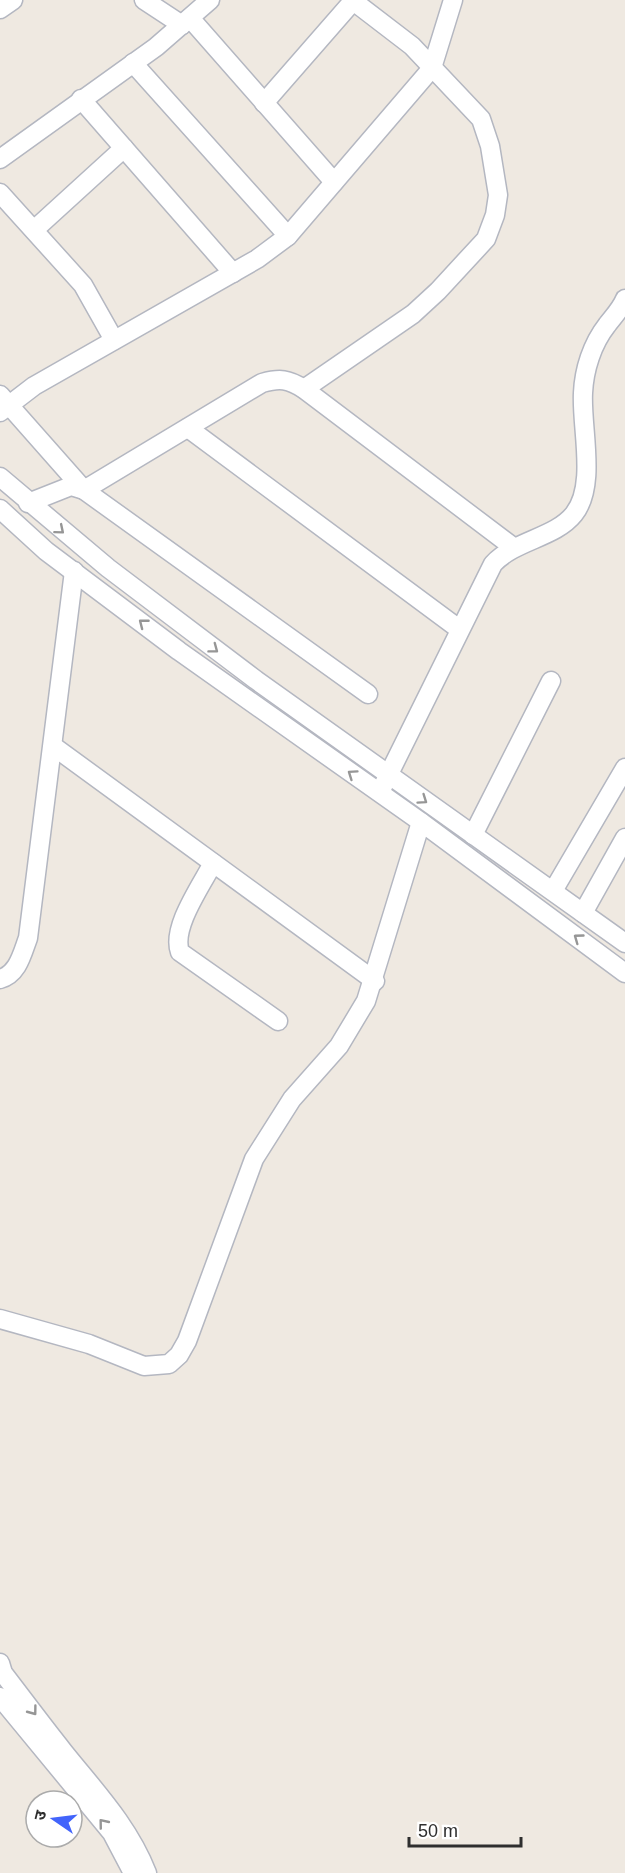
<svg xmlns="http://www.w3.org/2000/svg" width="625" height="1873" font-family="Arial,'Noto Sans Devanagari',sans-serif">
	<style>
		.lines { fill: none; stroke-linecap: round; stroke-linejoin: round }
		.minor-casing { stroke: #b4b7c1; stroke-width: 21 }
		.minor { stroke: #fff; stroke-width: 18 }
		.oneway { stroke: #969696 }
	</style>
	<rect width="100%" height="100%" fill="#efe9e1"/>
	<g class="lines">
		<g class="minor-casing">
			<g id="minor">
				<polyline points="144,0 182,25"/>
				<polyline points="0,9 13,0"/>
				<polyline points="190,18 334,182"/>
				<polyline points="133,63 288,236"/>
				<polyline points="81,99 233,273"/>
				<polyline points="264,103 353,1"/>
				<polyline points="0,159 156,47 210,0"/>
				<polyline points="0,193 83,285 114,340"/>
				<polyline points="34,230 124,148"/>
				<polyline points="304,389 413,314 438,291 486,239 495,215 498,195 490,146 481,119 412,46 352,0"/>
				<polyline points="0,395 84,490 368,694"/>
				<polyline points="0,412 34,386 257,259 288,236 432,68 453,0"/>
				<polyline points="188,428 459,629"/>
				<polyline points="0,477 108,568 256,680 625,943"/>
				<path d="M 28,503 L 71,486 L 84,490 L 262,383 C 280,378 288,379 304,389 L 513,547"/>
				<polyline points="0,509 46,551 179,651 421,822 625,973"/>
				<polyline points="53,746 375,981"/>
				<path d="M 383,786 L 493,564 C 515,540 555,538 574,514 C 597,485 581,428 583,393 C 584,370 592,344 607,325 C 613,317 621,309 625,299"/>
				<polyline points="473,835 551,681"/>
				<path d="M 213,863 C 201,886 171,928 180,952 L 278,1021"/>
				<polyline points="553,891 625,768"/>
				<polyline points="583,913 625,838"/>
				<path d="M 0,979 C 18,974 22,954 28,938 L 74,571"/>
				<polyline points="0,1319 89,1344 144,1366 169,1364 179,1355 187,1341 254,1159 292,1099 339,1046 366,1001 421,822"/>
				<path d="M 0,1663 L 3,1673 C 23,1699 43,1726 63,1751 C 95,1791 128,1825 147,1873"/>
				<polyline points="0,1697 112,1833 133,1873"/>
			</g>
		</g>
		<use href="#minor" class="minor"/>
	</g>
	<defs><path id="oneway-chevron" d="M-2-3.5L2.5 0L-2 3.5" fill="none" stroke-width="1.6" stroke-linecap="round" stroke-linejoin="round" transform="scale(1.5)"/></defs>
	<g class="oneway">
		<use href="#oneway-chevron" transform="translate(60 530) rotate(40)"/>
		<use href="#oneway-chevron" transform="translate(143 623) rotate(-142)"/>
		<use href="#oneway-chevron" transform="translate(214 649) rotate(37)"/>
		<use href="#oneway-chevron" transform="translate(352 774) rotate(-145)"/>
		<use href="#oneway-chevron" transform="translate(423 800) rotate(35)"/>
		<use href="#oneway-chevron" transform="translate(578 938) rotate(-144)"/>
		<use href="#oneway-chevron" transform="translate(33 1711) rotate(53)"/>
		<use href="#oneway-chevron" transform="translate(103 1823) rotate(-129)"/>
	</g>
	<g transform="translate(54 1819) rotate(284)"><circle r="28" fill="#ffffff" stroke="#ababab" stroke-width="1.5"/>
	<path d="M0-4.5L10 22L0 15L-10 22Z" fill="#4264fb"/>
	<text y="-9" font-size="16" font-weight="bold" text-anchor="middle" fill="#2e2e2e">उ</text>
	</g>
	<path d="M409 1837v9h112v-9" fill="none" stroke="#2e2e2e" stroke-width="3"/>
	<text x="418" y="1837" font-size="18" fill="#2e2e2e" stroke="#ffffff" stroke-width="4.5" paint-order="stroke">50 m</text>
</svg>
